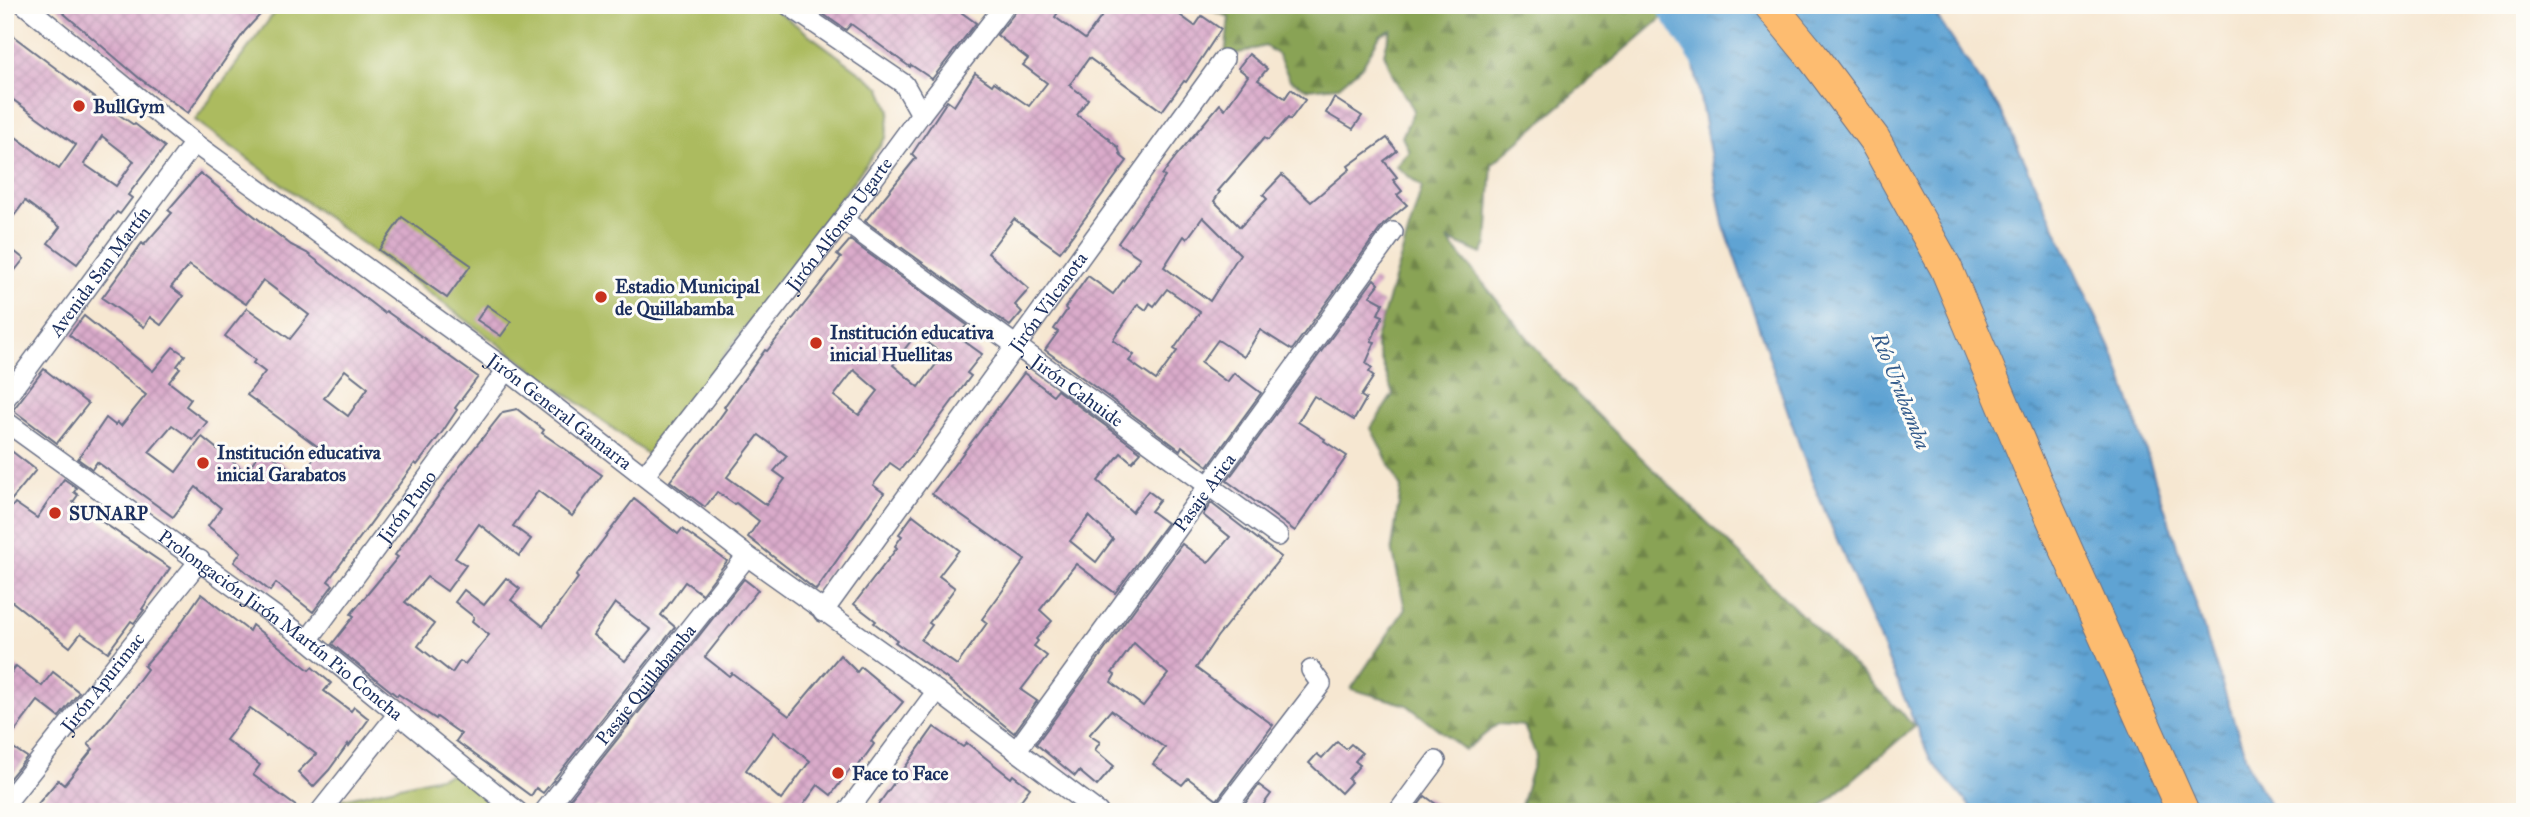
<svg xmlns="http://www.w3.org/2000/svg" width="2530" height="817" font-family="'IM FELL Great Primer',serif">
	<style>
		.green { fill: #acbb5e; stroke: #64755e; stroke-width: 2 }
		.forest { fill: url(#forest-firs); stroke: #52695a; stroke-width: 2 }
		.water { fill: url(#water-ripples); stroke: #3d6998; stroke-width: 2 }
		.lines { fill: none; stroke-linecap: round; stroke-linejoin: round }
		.river { stroke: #5fa3d3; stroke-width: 35 }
		.building { fill: url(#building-cross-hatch); fill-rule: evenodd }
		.minor-casing { stroke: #686f86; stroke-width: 22 }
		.primary-casing { stroke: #686f86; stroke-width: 34 }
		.minor { stroke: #fff; stroke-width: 19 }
		.primary { stroke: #fdbc6f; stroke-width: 32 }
		.poi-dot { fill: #c8321e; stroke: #fdfcf7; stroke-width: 2.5 }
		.labels { text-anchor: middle; stroke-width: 6; stroke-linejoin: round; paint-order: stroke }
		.poi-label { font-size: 19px; font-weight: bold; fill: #1b2f5e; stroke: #fdfcf7; text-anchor: start }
		.street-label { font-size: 19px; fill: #1b2f5e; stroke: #fdfcf7 }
		.water-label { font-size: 21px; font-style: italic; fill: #365d8d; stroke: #fdfcf7 }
	</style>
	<defs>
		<pattern id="forest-firs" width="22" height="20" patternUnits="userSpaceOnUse" patternTransform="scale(1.75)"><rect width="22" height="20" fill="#89a355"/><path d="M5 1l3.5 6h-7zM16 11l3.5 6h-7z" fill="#6f854a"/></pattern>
		<pattern id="water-ripples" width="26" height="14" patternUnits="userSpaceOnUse" patternTransform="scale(1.75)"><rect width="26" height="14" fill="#5fa3d3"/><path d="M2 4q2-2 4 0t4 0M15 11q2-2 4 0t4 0" fill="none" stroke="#4e85ae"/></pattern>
		<pattern id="building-cross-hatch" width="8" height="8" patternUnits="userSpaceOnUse" patternTransform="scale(1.75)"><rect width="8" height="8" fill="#daabca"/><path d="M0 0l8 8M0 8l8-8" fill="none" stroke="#ba93b0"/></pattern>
	</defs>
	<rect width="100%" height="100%" fill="#fdfcf7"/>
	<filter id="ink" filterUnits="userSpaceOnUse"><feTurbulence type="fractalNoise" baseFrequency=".0143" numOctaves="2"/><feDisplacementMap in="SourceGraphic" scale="14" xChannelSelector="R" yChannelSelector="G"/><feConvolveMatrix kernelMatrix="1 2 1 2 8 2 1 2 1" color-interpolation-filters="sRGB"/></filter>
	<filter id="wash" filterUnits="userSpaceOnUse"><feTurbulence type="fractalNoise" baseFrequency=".00686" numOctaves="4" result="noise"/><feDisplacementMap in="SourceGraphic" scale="28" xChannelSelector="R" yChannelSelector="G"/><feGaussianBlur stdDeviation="1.57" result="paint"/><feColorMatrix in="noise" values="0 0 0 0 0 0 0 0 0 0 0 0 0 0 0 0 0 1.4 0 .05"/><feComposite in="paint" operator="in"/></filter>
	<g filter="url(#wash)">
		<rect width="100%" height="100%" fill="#f6e7d1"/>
		<g class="green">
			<polygon points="280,5 769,5 880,87 890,110 886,137 650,456 195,120"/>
			<polygon points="465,771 518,812 330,812 339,800"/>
		</g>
		<polygon class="forest" points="1197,5 1677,5 1492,164 1487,244 1482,254 1447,239 1562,380 1915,726 1815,812 1519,812 1536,755 1524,726 1498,724 1465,750 1407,705 1351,689 1405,609 1392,548 1401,488 1371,428 1393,394 1375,342 1422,187 1396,166 1409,151 1402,137 1414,110 1395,80 1384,53 1391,30 1380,35 1363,65 1339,86 1308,89 1290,80 1278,55 1265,46 1225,57 1229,17"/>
		<polygon class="water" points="1683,5 1929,5 2002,113 2117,362 2250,770 2274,812 1975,812 1931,761 1810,476 1723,223"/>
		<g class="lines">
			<polyline class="river" points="1674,5 1712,62"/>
		</g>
		<g id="blocks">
			<g class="building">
				<polygon points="54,5 269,5 245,31 188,113 139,78"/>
				<polygon points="810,5 951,5 976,23 932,79 911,65 910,67 851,24 846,30"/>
				<polygon points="1021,5 1063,5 1055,17 1085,39 1110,5 1166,5 1195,26 1202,16 1221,29 1186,82 1184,81 1162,111 1089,58 1071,83 1069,85 1088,99 1077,115 1110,139 1109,140 1118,147 1121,156 1127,161 1060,252 1014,219 988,253 1029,289 1015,305 1022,312 1010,326 865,221 916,158 912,154 947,101 954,106 975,73 992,85 994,82 1029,106 1047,83 1023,65 1028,59 997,35"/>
				<path d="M 5,30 L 102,103 L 134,125 L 135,124 L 165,147 L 128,195 L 132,198 L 120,214 L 117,212 L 77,264 L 48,243 L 60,227 L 25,201 L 5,228 L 5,129 L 59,169 L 76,145 L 5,94 ZM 102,136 L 134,161 L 116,186 L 84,164 Z"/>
				<path d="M 1249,54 L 1267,69 L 1258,80 L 1285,98 L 1291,89 L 1305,100 L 1290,120 L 1288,118 L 1268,140 L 1264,138 L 1218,191 L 1220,192 L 1214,201 L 1240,227 L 1267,199 L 1263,195 L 1282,175 L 1311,202 L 1350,169 L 1348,166 L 1387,138 L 1397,151 L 1384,161 L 1397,177 L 1393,180 L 1402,191 L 1397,195 L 1407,205 L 1383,225 L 1292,350 L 1260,330 L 1244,357 L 1218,340 L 1201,363 L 1227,382 L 1234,373 L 1261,393 L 1208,466 L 1182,446 L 1180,450 L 1045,350 L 1058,332 L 1054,329 L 1067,310 L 1065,308 L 1088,276 L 1113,294 L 1140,258 L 1118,243 L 1165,177 L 1162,175 L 1177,155 L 1220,104 L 1225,109 L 1248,76 L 1238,68 ZM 1203,217 L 1240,254 L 1210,301 L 1164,267 L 1184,236 L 1187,239 ZM 1167,289 L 1200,312 L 1174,349 L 1177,351 L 1156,380 L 1129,361 L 1134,355 L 1113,340 L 1138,304 L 1146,310 L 1150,303 L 1154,306 Z"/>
				<polygon points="1334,98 1362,116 1353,129 1326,113"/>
				<path d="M 200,173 L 291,245 L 307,253 L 384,313 L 386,311 L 478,377 L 455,408 L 457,410 L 443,431 L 417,465 L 415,463 L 328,581 L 333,585 L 313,612 L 276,583 L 270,591 L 234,562 L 241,552 L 208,526 L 221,508 L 196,487 L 173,517 L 97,462 L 92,469 L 78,459 L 106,418 L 115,425 L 117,422 L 121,426 L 146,395 L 69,335 L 84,316 L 153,371 L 173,347 L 185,355 L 177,366 L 180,368 L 169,382 L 191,399 L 186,406 L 207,422 L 193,440 L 172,425 L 149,452 L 176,472 L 202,437 L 246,472 L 263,448 L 300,477 L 321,449 L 247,395 L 265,372 L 253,363 L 255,360 L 225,336 L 247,308 L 290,339 L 309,315 L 263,280 L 246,304 L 189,265 L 171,287 L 183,296 L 161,325 L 150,317 L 144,327 L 102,298 L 142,243 L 144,245 L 172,213 L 168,210 ZM 345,370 L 368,388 L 348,416 L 324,398 Z"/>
				<polygon points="402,217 471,265 447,298 379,250"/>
				<path d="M 850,240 L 967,325 L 957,336 L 982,354 L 967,373 L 971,376 L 910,458 L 900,470 L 890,463 L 873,485 L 884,493 L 816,590 L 748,537 L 759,521 L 736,503 L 734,504 L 717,492 L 705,507 L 670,481 L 714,426 L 726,409 L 724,407 L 765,350 L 767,351 L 841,258 L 837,255 ZM 916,334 L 943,355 L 919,387 L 893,365 ZM 854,370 L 878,391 L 859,415 L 834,396 ZM 759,435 L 787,456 L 774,471 L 785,479 L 766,505 L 727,477 Z"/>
				<polygon points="5,244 24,259 5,283"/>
				<polygon points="1374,279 1379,284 1370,296 1383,303 1378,314 1383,316 1371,341 1375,342 1366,363 1372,368 1369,372 1374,376 1361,396 1366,399 1354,420 1314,396 1298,422 1325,439 1324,441 1347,456 1295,531 1227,481"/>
				<polygon points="487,305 511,322 501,336 477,320"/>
				<polygon points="44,369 88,404 57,443 13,410"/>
				<path d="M 1024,373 L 1053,395 L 1057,390 L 1141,452 L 1132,462 L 1121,453 L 1098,481 L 1132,512 L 1148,491 L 1160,500 L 1151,511 L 1167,523 L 1115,593 L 1076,564 L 1040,610 L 1052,621 L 1036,639 L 1038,641 L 1034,646 L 1047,656 L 1021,690 L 1037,701 L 1014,733 L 946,678 L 895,642 L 897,640 L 874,623 L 876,621 L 854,604 L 897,548 L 895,546 L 902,536 L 899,534 L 913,515 L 959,550 L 939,576 L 955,588 L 929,623 L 932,625 L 921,640 L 957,665 L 987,623 L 982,619 L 1025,560 L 932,494 ZM 1089,516 L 1113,539 L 1096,562 L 1070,541 Z"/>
				<path d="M 517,409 L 544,430 L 542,433 L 602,475 L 572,516 L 538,491 L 513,526 L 531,539 L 519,556 L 479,524 L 455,558 L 466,565 L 447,591 L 427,577 L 405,602 L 434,624 L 418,646 L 452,673 L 460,661 L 465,664 L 489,635 L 472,621 L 474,617 L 455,602 L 464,590 L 484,605 L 506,578 L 520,589 L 511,600 L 543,626 L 578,578 L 576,576 L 634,499 L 678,534 L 682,529 L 727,561 L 702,594 L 685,582 L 661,615 L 675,627 L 543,793 L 536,788 L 531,796 L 456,741 L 461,734 L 437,717 L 436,719 L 398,694 L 397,696 L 332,644 L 354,616 L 351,614 L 398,557 L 395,555 L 461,465 L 503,412 ZM 615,603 L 651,630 L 625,661 L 593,635 Z"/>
				<polygon points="5,446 36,470 5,508"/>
				<polygon points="64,479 77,488 74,492 78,495 73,502 170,568 142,609 144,610 134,623 131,621 108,652 81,633 70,647 5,596 5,516 15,503 37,518"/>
				<path d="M 1211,503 L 1281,557 L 1217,637 L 1196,668 L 1273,725 L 1217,800 L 1188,778 L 1182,785 L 1153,764 L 1165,748 L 1111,710 L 1089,735 L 1100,742 L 1095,750 L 1114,766 L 1097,786 L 1079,771 L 1075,776 L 1036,744 L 1182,544 L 1208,563 L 1230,537 L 1203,515 ZM 1134,643 L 1168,674 L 1143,706 L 1111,682 L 1115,675 L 1112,673 Z"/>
				<path d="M 744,579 L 758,590 L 705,657 L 729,676 L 732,673 L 789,716 L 840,655 L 857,672 L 861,667 L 903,702 L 871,741 L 874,744 L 856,769 L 852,767 L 831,795 L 818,785 L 798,812 L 605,812 L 597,806 L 592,812 L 568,812 L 563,808 ZM 774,732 L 810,761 L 781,800 L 746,770 Z"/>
				<polygon points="201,594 249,631 252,625 309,670 312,667 331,683 324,691 351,711 354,707 369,719 349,746 348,744 329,770 313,787 298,772 316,754 288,733 287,734 250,708 226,740 260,765 253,775 304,812 31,812 58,780 64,785 93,749 88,744 112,716 147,669 144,666 176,630"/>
				<polygon points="16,666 42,686 53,672 79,692 59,717 38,701 6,743 27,757 5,784 5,681"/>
				<polygon points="934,727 963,747 967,743 1011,778 1013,775 1030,788 1012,812 873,812"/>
				<polygon points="1337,742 1346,749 1351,744 1362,753 1355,761 1360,765 1348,779 1351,782 1341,793 1309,763 1317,754 1322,758"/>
				<polygon points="1259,785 1271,794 1258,812 1253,812 1244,805"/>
				<polygon points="1425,796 1447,812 1413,812"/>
			</g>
		</g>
	</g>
	<g filter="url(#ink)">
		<use href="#blocks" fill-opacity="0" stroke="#686f86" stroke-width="2"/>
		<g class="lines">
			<g class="minor-casing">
				<g id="minor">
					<path id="s1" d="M 25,5 L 194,143 L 507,370 L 747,556 L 937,691 L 1098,812"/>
					<polyline points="788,5 904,84 921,114"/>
					<path id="s2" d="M 843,220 L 1278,536"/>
					<path id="s3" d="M 5,399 L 194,143"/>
					<path id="s4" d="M 5,421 L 308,640 L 518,812"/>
					<path id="s5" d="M 645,475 L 843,220 L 921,114 L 1005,5"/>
					<path id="s6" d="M 823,612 L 1224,59"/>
					<path id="s7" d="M 308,640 L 507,370"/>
					<path id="s8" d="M 1016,751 L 1393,232"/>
					<path id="s9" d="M 5,804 L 200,560"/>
					<polyline points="320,812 397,715"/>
					<path id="s10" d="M 544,812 L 747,556"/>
					<polyline points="847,812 937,691"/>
					<polyline points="1223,812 1321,684 1311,670"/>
					<polyline points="1398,812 1436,761"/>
				</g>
			</g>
			<g class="primary-casing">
				<polyline id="primary" points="1770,5 1812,56 1874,139 1946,268 2030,468 2183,812"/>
			</g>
			<use href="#minor" class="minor"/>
			<use href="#primary" class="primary"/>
		</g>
	</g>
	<g class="poi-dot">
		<circle cx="79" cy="106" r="7"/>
		<circle cx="601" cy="297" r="7"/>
		<circle cx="816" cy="343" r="7"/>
		<circle cx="203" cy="463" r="7"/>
		<circle cx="55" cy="513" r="7"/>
		<circle cx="838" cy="773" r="7"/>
	</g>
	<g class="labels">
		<g class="poi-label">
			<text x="93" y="113">BullGym</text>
			<text x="615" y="293">Estadio Municipal<tspan x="615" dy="22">de Quillabamba</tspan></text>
			<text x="830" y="339">Institución educativa<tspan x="830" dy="22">inicial Huellitas</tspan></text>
			<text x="217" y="459">Institución educativa<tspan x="217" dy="22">inicial Garabatos</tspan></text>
			<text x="69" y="520">SUNARP</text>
			<text x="852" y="780">Face to Face</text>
		</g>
		<g class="street-label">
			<text dy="7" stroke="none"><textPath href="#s5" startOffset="317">Jirón Alfonso Ugarte</textPath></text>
			<text dy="7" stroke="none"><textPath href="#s3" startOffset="159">Avenida San Martín</textPath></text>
			<text dy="7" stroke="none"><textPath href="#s6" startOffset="383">Jirón Vilcanota</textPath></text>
			<text dy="7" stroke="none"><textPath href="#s2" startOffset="290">Jirón Cahuide</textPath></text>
			<text dy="7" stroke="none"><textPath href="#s1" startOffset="672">Jirón General Gamarra</textPath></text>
			<text dy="7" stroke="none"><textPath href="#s8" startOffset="320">Pasaje Arica</textPath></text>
			<text dy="7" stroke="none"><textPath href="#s7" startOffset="166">Jirón Puno</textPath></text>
			<text dy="7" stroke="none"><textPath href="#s4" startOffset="343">Prolongación Jirón Martín Pio Concha</textPath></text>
			<text dy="7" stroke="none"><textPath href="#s9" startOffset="156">Jirón Apurimac</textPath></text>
			<text dy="7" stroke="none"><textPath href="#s10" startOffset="163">Pasaje Quillabamba</textPath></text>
		</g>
		<g class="water-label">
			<text transform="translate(1901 391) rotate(68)" y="7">Río Urubamba</text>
		</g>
	</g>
	<rect width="2530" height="817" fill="none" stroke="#fdfcf7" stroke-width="28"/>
</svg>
